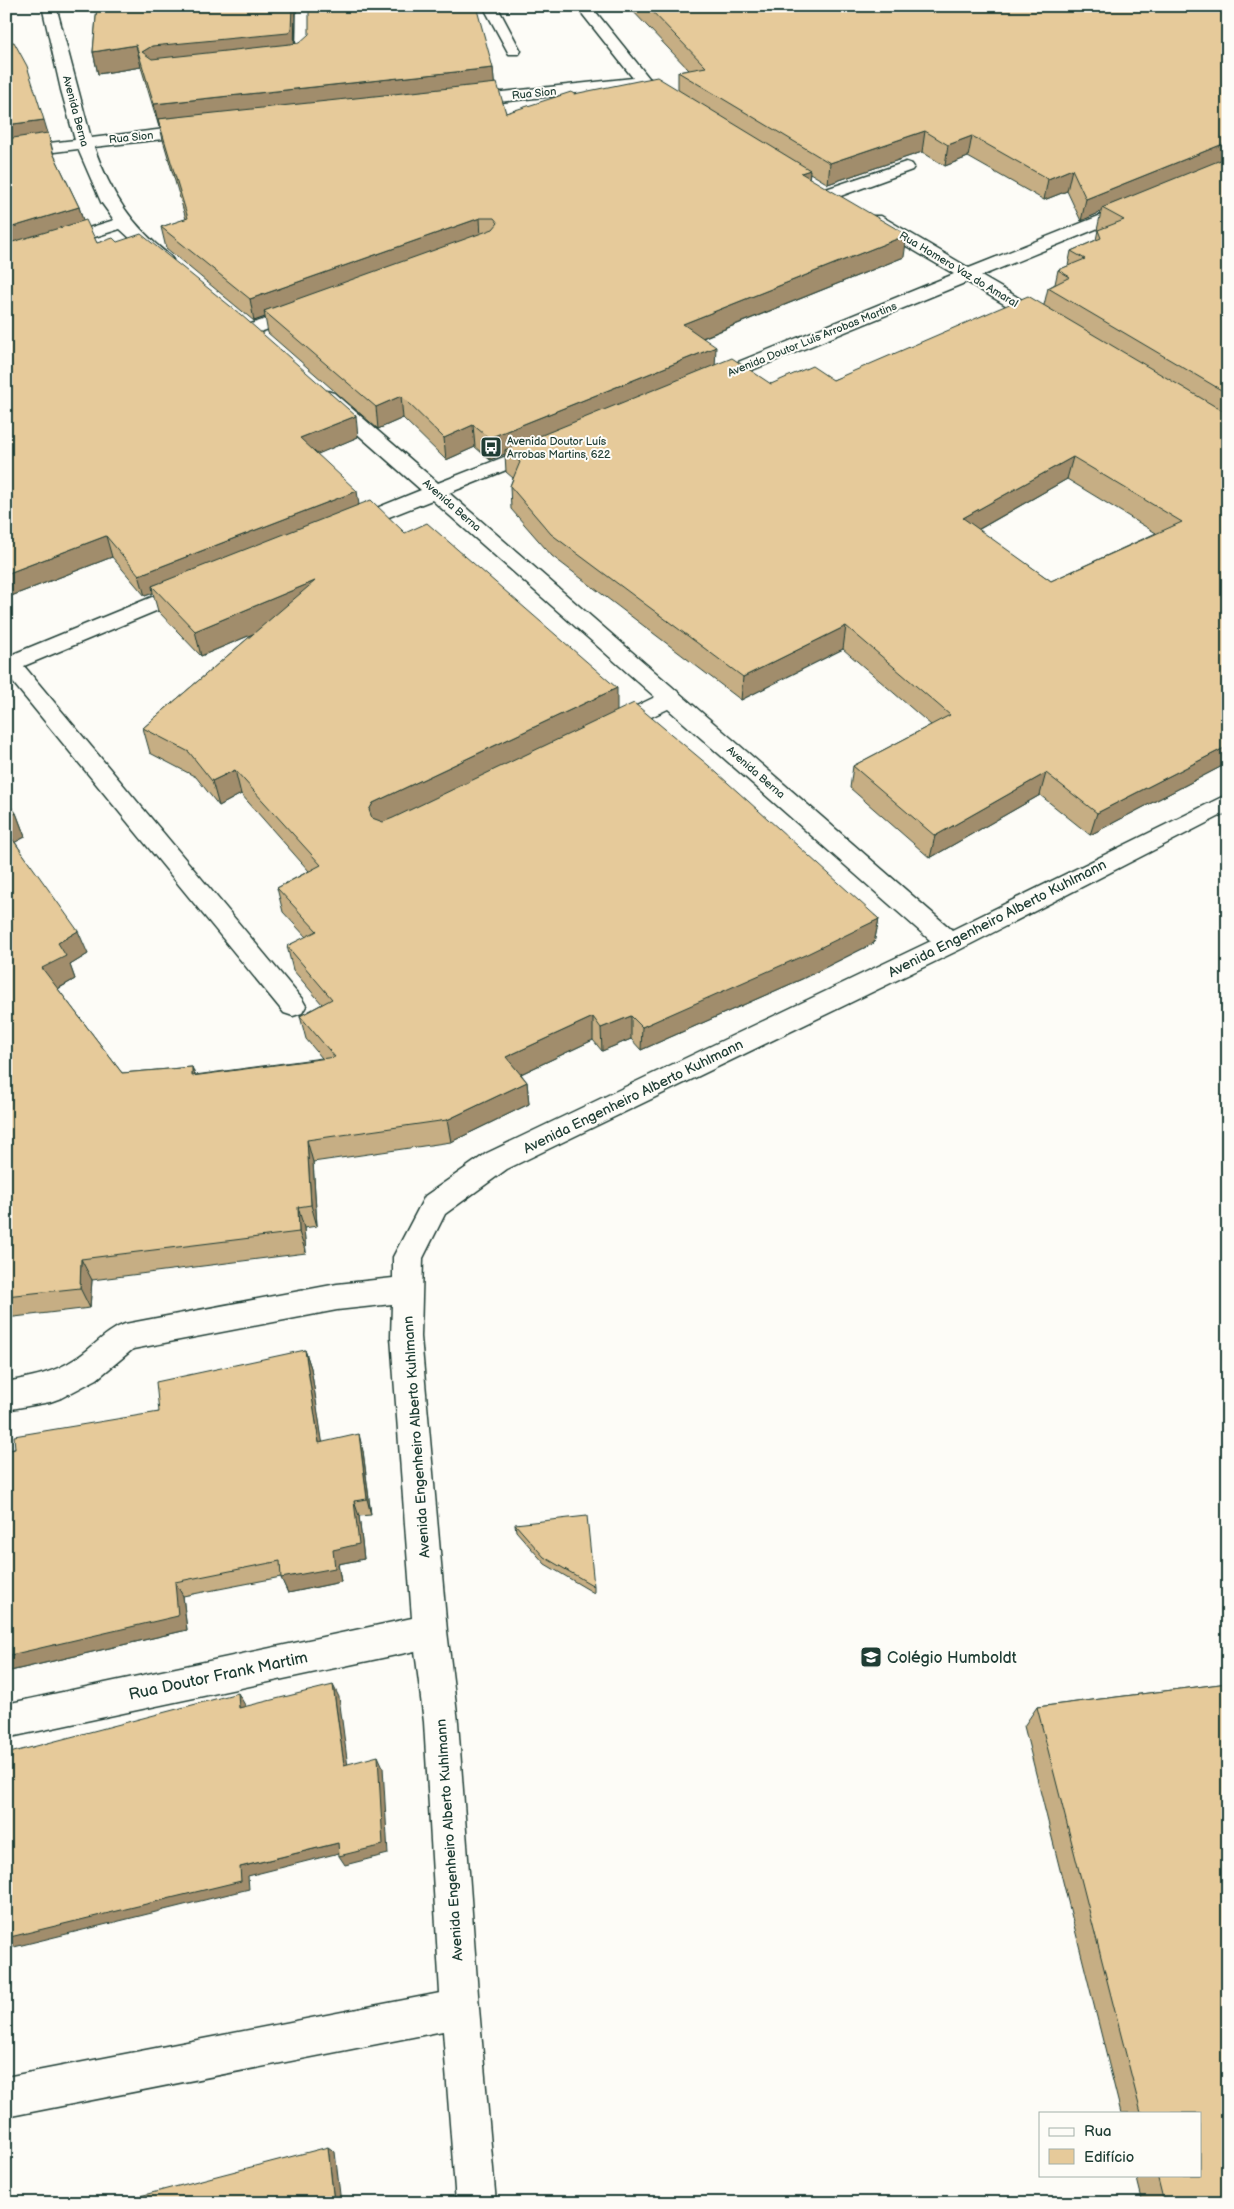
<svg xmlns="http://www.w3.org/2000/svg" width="1234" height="2209" font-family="'Balsamiq Sans',sans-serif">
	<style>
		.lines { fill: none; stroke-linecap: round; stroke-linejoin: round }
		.minor-casing { stroke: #1f3d34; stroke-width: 3 }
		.minor { fill: #fdfcf7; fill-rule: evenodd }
		.wall { fill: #c6ae84; stroke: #1f3d34; fill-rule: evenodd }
		.shaded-wall { fill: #a18d6c; stroke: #1f3d34 }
		.building { fill: #e6ca9a; stroke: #1f3d34; fill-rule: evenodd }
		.labels { text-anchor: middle; stroke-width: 4; stroke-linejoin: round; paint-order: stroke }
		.far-street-label { font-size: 11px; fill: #1f3d34; stroke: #fdfcf7 }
		.far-poi-label { font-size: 11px; fill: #1f3d34; stroke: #fdfcf7; text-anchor: start }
		.street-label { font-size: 14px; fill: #1f3d34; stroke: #fdfcf7 }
		.near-poi-label { font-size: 16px; fill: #1f3d34; stroke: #fdfcf7; text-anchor: start }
		.near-street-label { font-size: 16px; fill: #1f3d34; stroke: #fdfcf7 }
	</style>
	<rect width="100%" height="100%" fill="#fdfcf7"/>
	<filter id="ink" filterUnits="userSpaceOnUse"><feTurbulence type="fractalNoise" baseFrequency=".02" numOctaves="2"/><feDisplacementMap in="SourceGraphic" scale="10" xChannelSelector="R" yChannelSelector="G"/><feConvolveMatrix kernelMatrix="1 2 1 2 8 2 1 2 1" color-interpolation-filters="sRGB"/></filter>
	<g filter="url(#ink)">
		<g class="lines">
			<g class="minor-casing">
				<g id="minor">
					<path d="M 42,6 L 56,6 L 91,138 L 198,125 L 204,127 L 206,130 L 204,133 L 198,135 L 94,147 C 111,194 131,225 170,256 L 173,260 L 170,264 L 158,264 L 120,229 L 6,265 L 6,254 L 114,220 L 101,202 L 78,149 L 6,158 L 6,148 L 75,140 L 61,90 Z"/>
					<path d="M 297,6 L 311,6 L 310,56 C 304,65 292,69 281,66 L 278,63 L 281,60 L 296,54 Z"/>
					<polygon points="483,6 497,6 521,51 519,54 509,54"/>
					<polygon points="576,6 591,6 649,78 680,97 683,100 680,103 670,103 641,86 464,106 459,104 456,101 459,98 464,96 633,78"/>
					<polygon points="906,162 912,164 914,167 912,170 835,198 823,198 821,194 823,190"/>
					<polygon points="1134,202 1140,203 1142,207 1140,211 981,276 1053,318 1056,322 1053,326 1047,327 1041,326 967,282 718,384 711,386 704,384 702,380 704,376 954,274 869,224 867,220 869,216 881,216 969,268"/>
					<polygon points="301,307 307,308 310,312 307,316 251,335 245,334 242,330 245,326"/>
					<path d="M 327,391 L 334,393 L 438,483 L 532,446 L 539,444 L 546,446 L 549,450 L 546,454 L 449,493 L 952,930 L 1228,794 L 1228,812 L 959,950 L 507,1169 L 445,1214 L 423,1258 L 421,1337 L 447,1631 L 458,1722 L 479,2008 L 496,2203 L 456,2203 L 443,2031 L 6,2117 L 6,2077 L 440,1993 L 424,1722 L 415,1651 L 6,1738 L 6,1704 L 412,1618 L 391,1337 L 392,1304 L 337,1310 L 133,1349 L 97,1379 L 61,1398 L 50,1402 L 6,1410 L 6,1382 C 31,1377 54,1373 75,1359 C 93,1348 105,1331 125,1324 L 337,1284 L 393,1278 L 393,1257 L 425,1196 L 487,1153 L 931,941 L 668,709 L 617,733 L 609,736 L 601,733 L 598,728 L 601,723 L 655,697 L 432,500 L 356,530 L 349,532 L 342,530 L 339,526 L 342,522 L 421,490 L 320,401 L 317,397 L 320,393 Z"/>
					<polygon points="191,581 199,583 202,588 199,593 24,666 302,999 306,1006 302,1013 293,1016 284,1013 6,674 6,657"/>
				</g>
			</g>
			<use href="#minor" class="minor"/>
		</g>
		<g class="wall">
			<path d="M 97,6 L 295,6 L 294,43 L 493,68 L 494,83 L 506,113 L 574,94 L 678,90 L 678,72 L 689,70 L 628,6 L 1228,6 L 1228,763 L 1090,835 L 1040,795 L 930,858 L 850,788 L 853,766 L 931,725 L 843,649 L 741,700 L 552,556 L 511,509 L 510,486 L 513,478 L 506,472 L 505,454 L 490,460 L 475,447 L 446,460 L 403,418 L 378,429 L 268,333 L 265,317 L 254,321 L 166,248 L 161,227 L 186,219 L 163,140 L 160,127 L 159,127 L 141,67 L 98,74 L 93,52 ZM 922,152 L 945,166 L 968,157 L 1044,200 L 1067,191 L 1081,221 L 1101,212 L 1097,230 L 1098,230 L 1096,240 L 1071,251 L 1068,266 L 1058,270 L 1055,284 L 1048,288 L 1044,305 L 833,380 L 771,384 L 715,365 L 703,338 L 904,257 L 809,178 L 810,173 L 828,184 ZM 1067,479 L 1156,533 L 1051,581 L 978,530 Z"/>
			<polygon points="6,43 48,133 54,155 79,207 83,221 97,243 358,437 317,454 359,505 405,533 617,711 879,919 874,943 802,979 641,1050 631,1039 602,1051 593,1040 521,1074 527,1082 529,1104 451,1142 313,1162 317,1226 304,1228 306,1253 92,1280 90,1308 6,1318 6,800 16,813 25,837 15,842 88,954 70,965 75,979 58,989 122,1073 192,1067 195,1075 322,1058 306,1039 300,1016 322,1004 293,970 287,946 306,937 283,912 277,888 309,871 241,794 219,806 196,777 150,753 143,728 253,634 201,656 158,611 153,593 145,596 112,557 6,598"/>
			<polygon points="305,1350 311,1368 322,1442 363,1451 371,1515 359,1516 364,1559 338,1564 341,1582 288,1593 281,1577 183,1596 187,1630 6,1672 6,1451 159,1412"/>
			<polygon points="515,1524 594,1586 594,1593 545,1564 516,1531"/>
			<polygon points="1228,1683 1228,2203 1143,2203 1136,2175 1200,2175 1200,2113 1121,2113 1024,1726 1037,1707"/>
		</g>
		<g class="shaded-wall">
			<polygon points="292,6 295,6 294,53 157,68 142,52 152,46"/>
			<polygon points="136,45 141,67 98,74 93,52"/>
			<polygon points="493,68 495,91 158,119 160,127 159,127 154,104"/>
			<polygon points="44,120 50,140 6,146 6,125"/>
			<polygon points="925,131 922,152 828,184 830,163"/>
			<polygon points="972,136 968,157 945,166 948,145"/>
			<polygon points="1228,142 1228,160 1102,208 1101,212 1081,221 1086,199"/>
			<polygon points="1072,169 1067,191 1044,200 1048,179"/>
			<polygon points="810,170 808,191 801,173"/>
			<polygon points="79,207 85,227 6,252 6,229"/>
			<polygon points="480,218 481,239 264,311 265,317 254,321 250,299"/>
			<polygon points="907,235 904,257 682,346 683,324"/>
			<polygon points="716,347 715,369 505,450 505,454 490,460 489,438"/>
			<polygon points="401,396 403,418 378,429 376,407"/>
			<polygon points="356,416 358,437 304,460 300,438"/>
			<polygon points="473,425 475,447 446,460 444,438"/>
			<polygon points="1073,457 1067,479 958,541 963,518"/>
			<polygon points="357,491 360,512 152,586 153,593 145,596 139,575"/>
			<polygon points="106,536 112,557 6,598 6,574"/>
			<polygon points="315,581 319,606 201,656 195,631"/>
			<polygon points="846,626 843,649 741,700 743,677"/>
			<polygon points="617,688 617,713 373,834 369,810 373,803"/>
			<polygon points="1228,746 1228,763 1090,835 1097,813"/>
			<polygon points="235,770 241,794 219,806 212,781"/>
			<polygon points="1046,773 1040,795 930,858 935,836"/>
			<polygon points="16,813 25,837 10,845 6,836 6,818"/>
			<polygon points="879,919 874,943 802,979 641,1050 642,1027"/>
			<polygon points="78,931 88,954 70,965 75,979 52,992 42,968 58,943"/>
			<polygon points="631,1016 631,1039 602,1051 601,1028"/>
			<polygon points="593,1017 593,1040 508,1080 506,1057"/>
			<polygon points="192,1067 200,1089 192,1076"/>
			<polygon points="527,1082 529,1104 451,1142 447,1120"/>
			<polygon points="307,1140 313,1162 317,1226 311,1205"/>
			<polygon points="298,1207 304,1228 306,1253 299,1232"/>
			<polygon points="81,1259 92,1280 90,1308 80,1288"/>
			<polygon points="305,1350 311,1368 325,1459 319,1443"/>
			<polygon points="359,1434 363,1451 371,1515 367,1499"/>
			<polygon points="354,1501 359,1516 364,1559 338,1564 341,1582 288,1593 281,1578 333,1550"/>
			<polygon points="175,1582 183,1596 187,1630 6,1672 6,1656"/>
			<polygon points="333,1685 339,1697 349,1775 344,1765"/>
			<polygon points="238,1693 245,1705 246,1719 239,1708"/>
			<polygon points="378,1756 383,1767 388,1854 345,1865 339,1856"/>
			<polygon points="338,1843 343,1852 248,1876 249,1889 6,1949 6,1938 240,1867"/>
			<polygon points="328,2147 335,2152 341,2203 334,2203"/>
		</g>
		<g class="building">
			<polygon points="97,6 292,6 291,31 288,33 152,46 142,52 152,59 299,43 309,34 309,6 476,6 493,68 154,104 136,45 93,52"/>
			<polygon points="647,6 1213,6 1228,17 1228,142 1086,199 1072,169 1048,179 972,136 948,145 925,131 830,163 678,72 706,67"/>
			<polygon points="14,42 27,66 44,120 6,125 6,43"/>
			<polygon points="657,77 810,170 801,173 907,235 683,324 716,347 489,438 473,425 444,438 401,396 376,407 264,311 493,229 498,223 494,218 480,218 250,299 161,227 188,218 158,119 497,83 506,113 571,92 574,94"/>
			<polygon points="48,133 53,153 79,207 6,229 6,139"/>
			<polygon points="1228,157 1228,394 1048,288 1070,277 1058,270 1085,259 1071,251 1101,238 1098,230 1124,220 1102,208"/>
			<polygon points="86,220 97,243 113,238 117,242 141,234 240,314 356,416 300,438 357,491 139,575 106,536 6,574 6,244"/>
			<path d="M 1028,296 L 1228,414 L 1228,746 L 1097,813 L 1046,773 L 935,836 L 853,766 L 950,715 L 846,626 L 743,677 L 551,534 L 510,486 L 520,462 L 505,450 L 732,358 L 771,384 L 812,366 L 833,380 ZM 1073,457 L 1182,522 L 1051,581 L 963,518 Z"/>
			<polygon points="371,500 405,533 427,523 617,688 373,803 369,810 372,818 383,822 393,818 634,703 708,765 879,919 805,955 642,1027 631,1016 601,1028 593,1017 506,1057 527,1082 447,1120 307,1140 311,1205 298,1207 299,1232 81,1259 80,1288 6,1296 6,830 78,931 58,943 66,956 42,968 122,1073 192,1067 192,1076 335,1057 300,1016 332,999 287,946 317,931 277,888 321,865 235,770 212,781 189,752 143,728 315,581 195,631 152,586"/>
			<polygon points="6,800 16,813 6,818"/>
			<polygon points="305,1350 319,1443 359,1434 367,1499 354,1501 359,1544 333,1550 335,1568 281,1578 280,1561 175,1582 178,1616 6,1656 6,1451 15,1449 14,1436 159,1412 156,1382"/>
			<polygon points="587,1516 594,1586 544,1557 515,1524"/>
			<polygon points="1228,1683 1228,2203 1164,2203 1157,2175 1200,2175 1200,2113 1141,2113 1037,1707"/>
			<polygon points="333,1685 344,1765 378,1756 383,1845 339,1856 338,1843 240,1867 241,1881 6,1938 6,1754 238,1693 239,1708"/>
			<polygon points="328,2147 334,2203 113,2203"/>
		</g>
	</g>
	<defs>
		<g id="bus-square" transform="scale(1.125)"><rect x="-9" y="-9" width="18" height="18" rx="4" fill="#1f3d34" stroke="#fdfcf7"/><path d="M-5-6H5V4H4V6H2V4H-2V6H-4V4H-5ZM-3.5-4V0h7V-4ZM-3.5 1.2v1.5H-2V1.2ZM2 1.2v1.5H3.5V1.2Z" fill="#fff"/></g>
		<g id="school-square" transform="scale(1.125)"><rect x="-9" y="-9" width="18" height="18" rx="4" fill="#1f3d34" stroke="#fdfcf7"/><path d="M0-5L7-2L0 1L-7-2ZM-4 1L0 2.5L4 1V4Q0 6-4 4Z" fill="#fff"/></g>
	</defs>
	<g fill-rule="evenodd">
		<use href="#bus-square" x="491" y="447"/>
		<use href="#school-square" x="871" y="1657"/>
	</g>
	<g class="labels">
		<g class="far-street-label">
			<text transform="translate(534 93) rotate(-6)" y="4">Rua Sion</text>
			<text transform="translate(76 111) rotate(75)" y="4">Avenida Berna</text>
			<text transform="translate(131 137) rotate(-6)" y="4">Rua Sion</text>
			<text transform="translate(959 269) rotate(31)" y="4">Rua Homero Vaz do Amaral</text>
			<text transform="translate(812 339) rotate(-22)" y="4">Avenida Doutor Luís Arrobas Martins</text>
			<text transform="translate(452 505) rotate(41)" y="4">Avenida Berna</text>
			<text transform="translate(756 772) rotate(41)" y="4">Avenida Berna</text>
		</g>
		<g class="far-poi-label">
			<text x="507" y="445">Avenida Doutor Luís<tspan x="507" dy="13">Arrobas Martins, 622</tspan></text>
		</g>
		<g class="street-label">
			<text transform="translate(997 918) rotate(-27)" y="5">Avenida Engenheiro Alberto Kuhlmann</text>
			<text transform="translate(633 1096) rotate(-26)" y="5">Avenida Engenheiro Alberto Kuhlmann</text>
			<text transform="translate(416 1437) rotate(-94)" y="5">Avenida Engenheiro Alberto Kuhlmann</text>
			<text transform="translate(449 1840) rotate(-94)" y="5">Avenida Engenheiro Alberto Kuhlmann</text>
		</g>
		<g class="near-poi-label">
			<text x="887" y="1663">Colégio Humboldt</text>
		</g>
		<g class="near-street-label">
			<text transform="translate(218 1675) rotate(-12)" y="6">Rua Doutor Frank Martim</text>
		</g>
	</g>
	<rect width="1234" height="2209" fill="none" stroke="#fdfcf7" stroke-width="25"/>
	<rect x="12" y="12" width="1209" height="2184" fill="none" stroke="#1f3d34" stroke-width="2" filter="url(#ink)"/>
	<rect x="1039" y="2112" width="162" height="65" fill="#fdfcf7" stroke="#a4b0a9"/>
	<rect x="1049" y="2128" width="25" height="8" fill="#fdfcf7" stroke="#a4b0a9"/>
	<text x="1084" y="2136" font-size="15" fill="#1f3d34">Rua</text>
	<rect x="1049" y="2149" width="25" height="15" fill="#e6ca9a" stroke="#a4b0a9"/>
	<text x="1084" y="2162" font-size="15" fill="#1f3d34">Edifício</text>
</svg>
